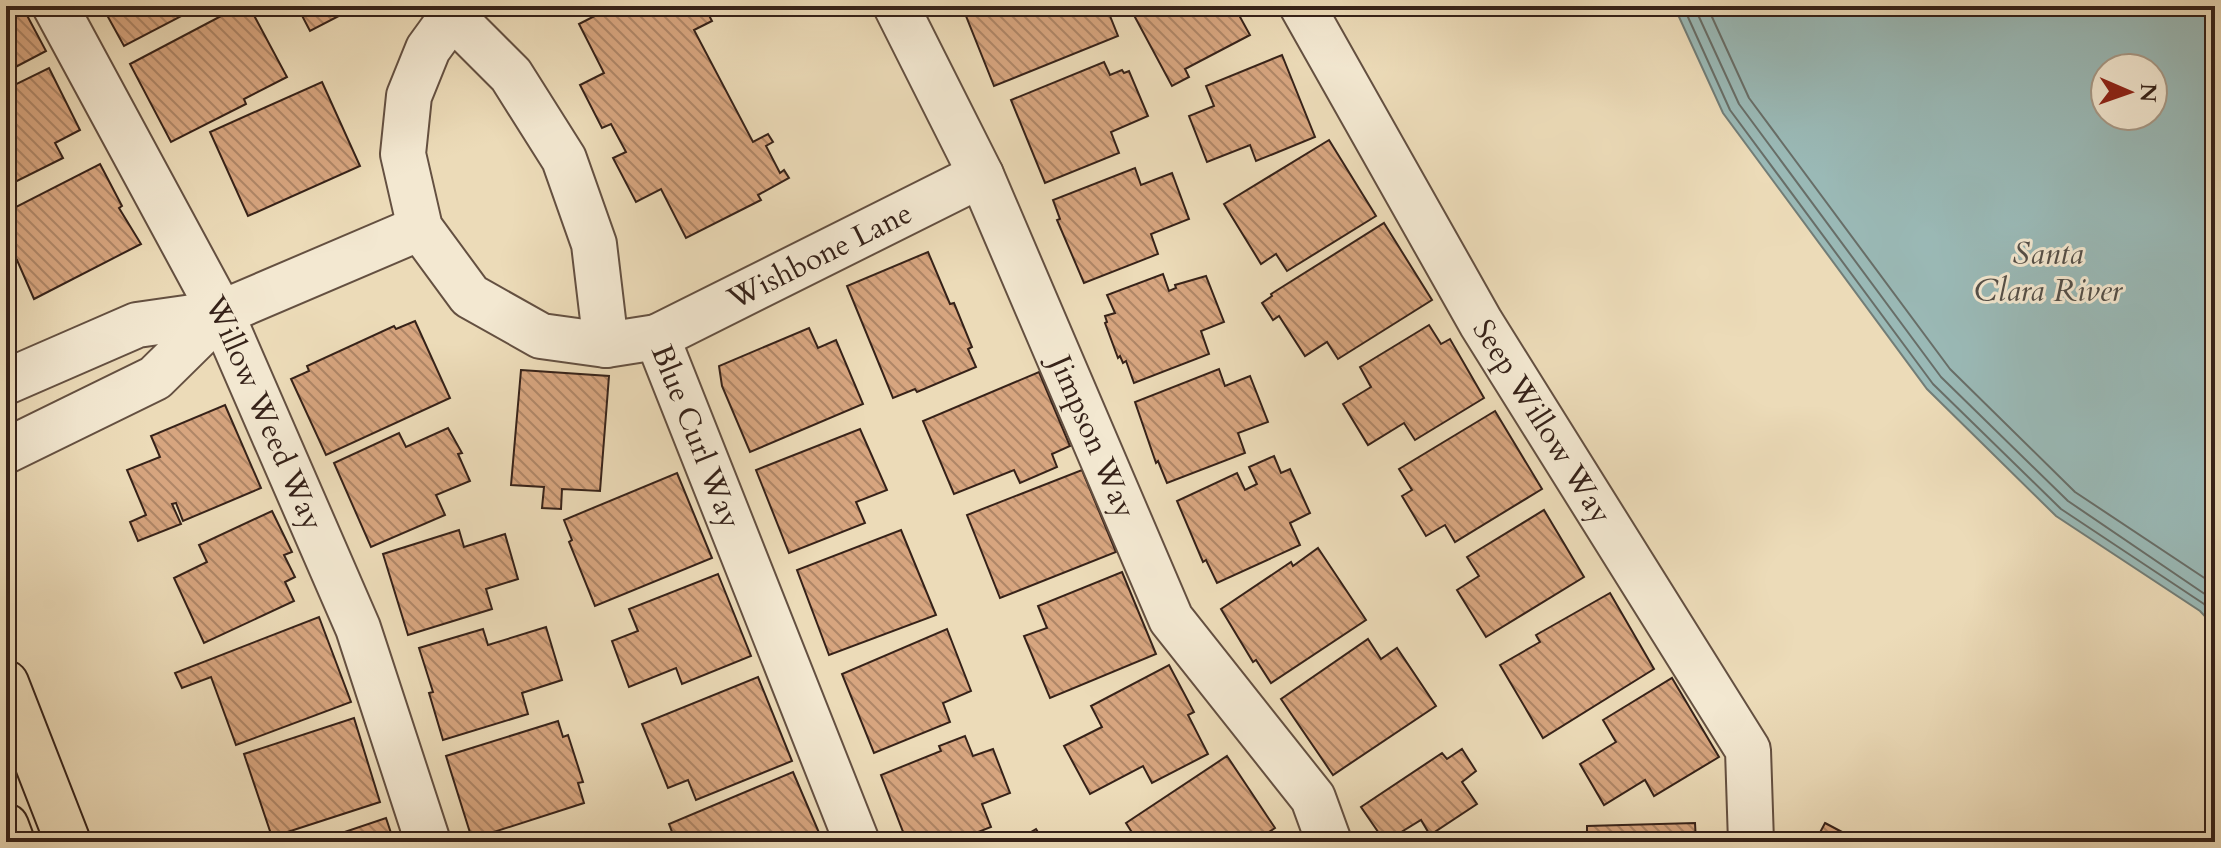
<svg xmlns="http://www.w3.org/2000/svg" width="2221" height="848" font-family="Cardo,serif">
	<style>
		.water { fill: #9ab9b6; stroke: #727d77; stroke-width: 2; fill-rule: evenodd }
		.lines { fill: none; stroke-linecap: round; stroke-linejoin: round }
		.shore { stroke: #686e68; stroke-width: 2 }
		.building { fill: url(#building-back-hatch); stroke: #362219; stroke-width: 2 }
		.minor-casing { stroke: #645041; stroke-width: 48 }
		.major-casing { stroke: #362219; stroke-width: 48 }
		.minor { stroke: #f3e8d1; stroke-width: 44 }
		.major { stroke: #ecdbb8; stroke-width: 44 }
		.labels { text-anchor: middle; stroke-width: 6; stroke-linejoin: round; paint-order: stroke }
		.street-label { font-size: 30px; fill: #362219; stroke: #f3e8d1 }
		.water-label { font-size: 32px; font-style: italic; fill: #544f48; stroke: #f3e8d1 }
	</style>
	<defs>
		<pattern id="building-back-hatch" width="6" height="6" patternUnits="userSpaceOnUse" patternTransform="scale(2)"><rect width="6" height="6" fill="#d7a57f"/><path d="M-1 5l2 2M0 0l6 6M5-1l2 2" fill="none" stroke="#af8667"/></pattern>
	</defs>
	<rect width="100%" height="100%" fill="#ecdbb8"/>
	<filter id="stains"><feTurbulence type="fractalNoise" baseFrequency=".0025" numOctaves="4"/><feColorMatrix values="0 0 0 0 .2 0 0 0 0 .09 0 0 0 0 .02 0 0 0 .5 -.17"/></filter>
	<radialGradient id="worn" r=".72"><stop offset=".6" stop-color="#630" stop-opacity="0"/><stop offset="1" stop-color="#630" stop-opacity=".3"/></radialGradient>
	<path class="water" d="M 1674,6 L 2215,6 L 2215,627 L 2200,611 L 2056,516 L 1927,389 L 1723,113 ZM 2105,68 L 2153,68 L 2153,116 L 2105,116 Z"/>
	<g class="lines">
		<g class="shore">
			<polyline points="1683,6 1730,110 1933,384 2061,509 2204,604 2215,616"/>
			<polyline points="1694,6 1739,104 1941,377 2068,501 2215,601"/>
			<polyline points="1707,6 1749,98 1950,369 2075,492 2215,585"/>
		</g>
	</g>
	<g class="building">
		<polygon points="6,6 22,6 46,51 6,72"/>
		<polygon points="102,6 193,6 195,9 124,46"/>
		<polygon points="240,6 249,6 287,77 244,99 246,104 171,142 130,64"/>
		<polygon points="297,6 358,6 310,31"/>
		<polygon points="614,6 704,6 712,21 694,30 753,142 768,134 773,142 766,146 780,173 784,170 789,178 758,195 761,200 686,238 661,189 636,202 613,158 626,152 611,124 602,128 580,85 604,73 579,24"/>
		<polygon points="962,6 1106,6 1118,36 994,86"/>
		<polygon points="1129,6 1234,6 1250,35 1185,69 1189,77 1172,86"/>
		<polygon points="1282,55 1315,137 1256,161 1250,145 1207,162 1189,116 1214,106 1206,86"/>
		<polygon points="1104,62 1110,75 1122,70 1124,73 1129,71 1148,116 1111,132 1119,153 1045,183 1011,100"/>
		<polygon points="49,68 80,130 55,143 63,158 9,185 6,180 6,89"/>
		<polygon points="322,82 360,166 248,216 210,132"/>
		<polygon points="1329,140 1376,216 1287,271 1276,254 1261,264 1224,204"/>
		<polygon points="100,164 122,206 119,208 141,244 34,299 17,260 14,261 6,245 6,212"/>
		<polygon points="1135,168 1141,185 1172,173 1189,219 1151,234 1158,254 1084,283 1057,220 1060,219 1053,200"/>
		<polygon points="1384,223 1432,300 1338,359 1327,342 1305,356 1279,316 1273,320 1262,303 1272,296 1271,294"/>
		<polygon points="928,252 950,304 954,303 972,347 968,349 976,367 917,392 915,389 893,398 847,286"/>
		<polygon points="1163,274 1169,291 1176,288 1175,285 1206,276 1224,322 1201,331 1209,354 1134,383 1126,361 1123,363 1120,356 1118,358 1105,323 1107,322 1105,316 1115,313 1107,295"/>
		<polygon points="415,321 450,398 326,455 291,379 309,371 307,366 394,326 396,329"/>
		<polygon points="1429,325 1441,344 1450,339 1484,398 1415,440 1404,423 1368,445 1343,404 1371,387 1360,367"/>
		<polygon points="809,328 818,348 836,340 863,404 750,452 722,386 719,366"/>
		<polygon points="1219,369 1225,386 1250,376 1268,422 1238,433 1245,453 1167,483 1158,461 1156,463 1135,402"/>
		<polygon points="521,370 609,376 600,491 562,489 561,509 542,508 544,487 511,485"/>
		<polygon points="1039,372 1070,446 1052,454 1057,467 1020,483 1014,470 954,494 923,421"/>
		<polygon points="225,405 261,488 183,521 176,503 172,504 181,524 138,541 130,522 146,515 127,470 160,457 151,436"/>
		<polygon points="1495,411 1542,489 1455,542 1445,525 1426,536 1402,496 1412,490 1399,469"/>
		<polygon points="448,428 462,453 458,454 470,481 436,495 445,515 371,547 334,463 399,433 406,447"/>
		<polygon points="860,429 887,490 856,502 865,523 789,553 756,470"/>
		<polygon points="1274,456 1281,473 1290,469 1310,513 1290,523 1300,545 1217,583 1206,560 1203,562 1177,501 1237,473 1245,490 1257,484 1249,467"/>
		<polygon points="1082,470 1116,552 1000,598 967,515"/>
		<polygon points="677,473 712,558 595,606 569,542 572,540 564,520"/>
		<polygon points="1544,510 1584,577 1486,637 1457,590 1479,576 1467,557"/>
		<polygon points="272,511 292,552 284,555 295,577 285,582 294,601 204,643 174,578 207,562 199,545"/>
		<polygon points="459,530 464,547 505,534 518,579 486,589 492,609 408,635 383,554"/>
		<polygon points="901,530 936,615 829,655 797,570"/>
		<polygon points="1318,548 1366,620 1271,683 1256,660 1253,662 1221,609 1291,562 1293,566"/>
		<polygon points="1122,572 1156,654 1050,698 1024,636 1047,628 1038,606"/>
		<polygon points="718,574 751,656 682,684 676,668 629,687 612,641 638,631 629,609"/>
		<polygon points="1610,593 1654,669 1543,738 1500,665 1540,642 1536,635"/>
		<polygon points="319,617 351,702 236,745 211,677 182,688 175,673"/>
		<polygon points="546,627 562,680 522,693 528,714 443,740 429,693 433,692 419,648 483,629 488,645"/>
		<polygon points="947,629 971,691 943,703 950,722 874,753 842,674"/>
		<polygon points="1368,639 1381,659 1397,648 1436,706 1333,775 1281,699"/>
		<polygon points="1169,665 1194,712 1188,715 1208,754 1152,783 1143,766 1090,794 1064,746 1102,727 1091,706"/>
		<polygon points="758,677 792,761 696,800 688,780 668,788 642,724"/>
		<polygon points="1672,678 1719,757 1654,796 1645,780 1604,805 1580,764 1616,742 1603,720"/>
		<polygon points="354,718 380,802 272,837 244,754"/>
		<polygon points="558,721 563,737 568,735 583,782 578,783 584,803 472,839 446,756"/>
		<polygon points="965,736 973,756 993,749 1010,793 982,804 991,827 953,842 907,842 881,775 941,751 939,746"/>
		<polygon points="1462,749 1476,771 1462,782 1477,804 1430,835 1421,820 1385,842 1361,807 1442,753 1447,759"/>
		<polygon points="1227,756 1275,828 1254,842 1138,842 1126,823"/>
		<polygon points="793,772 823,842 676,842 669,824"/>
		<polygon points="386,818 394,842 315,842"/>
		<polygon points="1695,823 1696,842 1587,842 1587,826"/>
		<polygon points="1825,823 1861,842 1815,842"/>
		<polygon points="1036,829 1044,842 1014,842"/>
		<polygon points="548,834 550,842 522,842"/>
	</g>
	<g class="lines">
		<g class="minor-casing">
			<g id="minor">
				<path id="s1" d="M 55,6 L 221,313 L 358,628 L 428,842"/>
				<path id="s2" d="M 462,6 L 452,16 L 428,49 L 409,96 L 403,154 L 420,228 L 470,296 L 541,336 L 606,345 L 657,337 L 857,842"/>
				<path id="s3" d="M 896,6 L 981,175 L 1171,619 L 1313,798 L 1329,842"/>
				<path id="s4" d="M 1302,6 L 1481,323 L 1748,750 L 1751,842"/>
				<polyline points="452,16 511,75 564,159 594,244 606,345"/>
				<path id="s5" d="M 657,337 L 981,175"/>
				<polyline points="6,382 137,325 221,313 420,228"/>
				<polyline points="6,451 155,378 221,313"/>
			</g>
		</g>
		<g class="major-casing">
			<g id="major">
				<polyline points="6,683 68,842"/>
				<polyline points="6,826 12,842"/>
			</g>
		</g>
		<use href="#minor" class="minor"/>
		<use href="#major" class="major"/>
	</g>
	<g class="labels">
		<g class="street-label">
			<text dy="10" stroke="none"><textPath href="#s5" startOffset="182">Wishbone Lane</textPath></text>
			<text dy="10" stroke="none"><textPath href="#s1" startOffset="458">Willow Weed Way</textPath></text>
			<text dy="10" stroke="none"><textPath href="#s4" startOffset="480">Seep Willow Way</textPath></text>
			<text dy="10" stroke="none"><textPath href="#s3" startOffset="474">Jimpson Way</textPath></text>
			<text dy="10" stroke="none"><textPath href="#s2" startOffset="630">Blue Curl Way</textPath></text>
		</g>
		<g class="water-label">
			<text x="2048" y="264">Santa<tspan x="2048" dy="37">Clara River</tspan></text>
		</g>
	</g>
	<rect width="2221" height="848" fill="none" stroke="#ecdbb8" stroke-width="32"/>
	<rect x="8" y="8" width="2205" height="832" fill="none" stroke="#362219" stroke-width="4"/>
	<rect x="16" y="16" width="2189" height="816" fill="none" stroke="#362219" stroke-width="2"/>
	<g transform="translate(2129 92) rotate(92)"><circle r="38" fill="#f3e8d1" stroke="#a79987" stroke-width="2"/>
	<path d="M0-6L14 30L0 20L-14 30Z" fill="#8f2418"/>
	<text y="-12" font-size="22" font-weight="bold" text-anchor="middle" fill="#362219">N</text>
	</g>
	<rect width="100%" height="100%" filter="url(#stains)"/>
	<rect width="100%" height="100%" fill="url(#worn)"/>
</svg>
